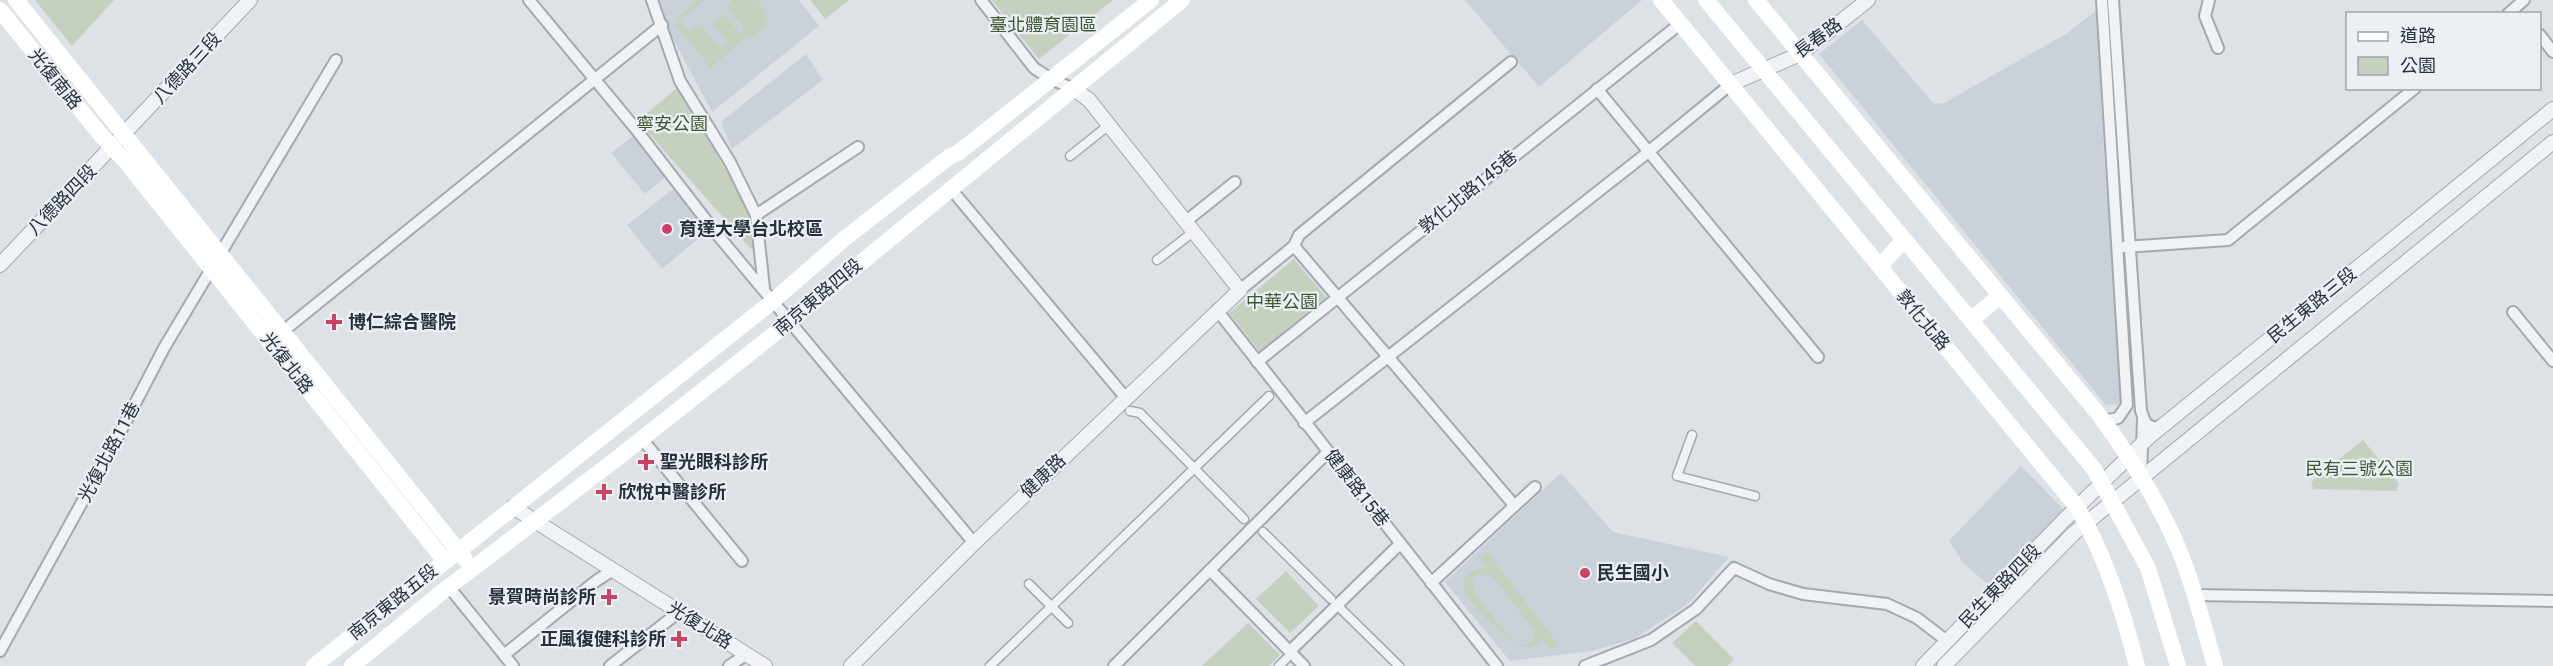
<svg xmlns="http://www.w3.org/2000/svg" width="2553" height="666" font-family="Roboto,'Noto Sans TC',sans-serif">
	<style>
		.built { fill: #cbd1d9 }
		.green { fill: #c5d0be; fill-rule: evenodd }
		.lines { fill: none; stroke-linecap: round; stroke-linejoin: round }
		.pedestrian-casing { stroke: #a3a9b1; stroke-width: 11 }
		.minor-casing { stroke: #a3a9b1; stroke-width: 14 }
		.tertiary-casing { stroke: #a3a9b1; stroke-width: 16 }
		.pedestrian { stroke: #f0f2f5; stroke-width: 8 }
		.minor { stroke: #f0f2f5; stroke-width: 10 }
		.tertiary { stroke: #f0f2f5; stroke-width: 14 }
		.secondary { stroke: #fff; stroke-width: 16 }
		.poi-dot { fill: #ca4364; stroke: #ecf0f4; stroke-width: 2 }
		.labels { text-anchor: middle; stroke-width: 4.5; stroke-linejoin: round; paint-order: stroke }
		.park-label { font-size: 18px; fill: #3f5835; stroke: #ecf0f4 }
		.street-label { font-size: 18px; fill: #27313d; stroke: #ecf0f4 }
		.poi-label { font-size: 18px; font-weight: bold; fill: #27313d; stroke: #ecf0f4; text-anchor: start }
	</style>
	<rect width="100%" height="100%" fill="#dde2e7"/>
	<g class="built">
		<polygon points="661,0 799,0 819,26 712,112 655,5"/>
		<polygon points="1465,0 1642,0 1539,87"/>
		<polygon points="2097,10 2103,140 2123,404 2106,405 1819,54 1862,20 1934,104 1944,103 2066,34"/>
		<polygon points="806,54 823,80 732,149 721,122"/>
		<polygon points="633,136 665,177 645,194 611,153"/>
		<polygon points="673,189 706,232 662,269 627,225"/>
		<polygon points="2021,466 2064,510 1990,586 1964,564 1949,541"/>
		<polygon points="1561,473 1613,532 1729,557 1689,603 1636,638 1592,651 1510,661 1445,582"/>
	</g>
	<g class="green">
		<polygon points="35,0 114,0 72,46"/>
		<polygon points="697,0 705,0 683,18 682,22 690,32 700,23 721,48 728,43 712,23 724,14 739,33 745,29 726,6 732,0 757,0 764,9 765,19 769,24 752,37 749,34 711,68 677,27 676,20"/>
		<polygon points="810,0 849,0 825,19"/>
		<polygon points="992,0 1113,0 1039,59"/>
		<polygon points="678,87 741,196 750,216 755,248 751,249 638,121"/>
		<polygon points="1294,259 1326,297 1260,352 1229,313"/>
		<polygon points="2363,440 2399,484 2396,491 2313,489 2311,482"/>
		<path d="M 1487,552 L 1558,644 L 1550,650 L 1542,640 C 1526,666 1478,611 1466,595 C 1458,578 1471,568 1487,568 L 1480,558 ZM 1475,575 L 1489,575 L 1495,579 L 1534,630 L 1533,638 L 1529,644 L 1515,644 L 1476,595 L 1472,582 Z"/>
		<polygon points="1286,571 1319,606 1290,633 1256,599"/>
		<polygon points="1696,621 1734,659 1728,666 1695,666 1672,643"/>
		<polygon points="1248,623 1280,655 1269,666 1202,666"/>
	</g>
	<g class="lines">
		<g class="pedestrian-casing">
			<g id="pedestrian">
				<polyline points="1070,156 1104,129"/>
				<polyline points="1157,260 1188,236"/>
				<polyline points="1130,411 1140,413 1244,519"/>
				<polyline points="1692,435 1677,476 1755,496"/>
				<polyline points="1263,532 1331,599"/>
				<polyline points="1029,584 1068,623"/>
				<polyline points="1342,610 1399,666"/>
				<polyline points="990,666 1269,396"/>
				<polyline points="1279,666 1286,659"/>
			</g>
		</g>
		<g class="minor-casing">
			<g id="minor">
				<polyline points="529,0 635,128 716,233 974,543"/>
				<polyline points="652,0 680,81 730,162 756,215 764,288"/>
				<polyline points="981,0 1034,68 1051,79 1074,89"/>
				<polyline points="2113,0 2141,411 2146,424 2155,428 2162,425"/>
				<polyline points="2209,0 2205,16 2218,48"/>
				<polyline points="2508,14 2524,0"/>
				<polyline points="2540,35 2553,52"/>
				<polyline points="1597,89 1818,357"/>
				<polyline points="951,189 1125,397"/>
				<polyline points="756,215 858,147"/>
				<polyline points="1185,222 1235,182"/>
				<polyline points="1294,246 1514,505"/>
				<polyline points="2124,247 2228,240 2415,88"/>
				<polyline points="1240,290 1294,246 1299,235 1511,62"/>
				<polyline points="1217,310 1497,666"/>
				<polyline points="2513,312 2553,361"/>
				<polyline points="282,332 662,25"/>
				<polyline points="1257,362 1681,23"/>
				<polyline points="2100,417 2109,420 2118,418 2127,405 2102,0"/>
				<polyline points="1304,423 1642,157 1731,84"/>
				<polyline points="642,439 742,561"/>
				<polyline points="2141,476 2143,420"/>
				<polyline points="1210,570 1304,666"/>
				<polyline points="1431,583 1535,487"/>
				<polyline points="449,587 513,666"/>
				<polyline points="2194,595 2553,601"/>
				<polyline points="0,651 113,446 164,348 336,60"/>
				<polyline points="1290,651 1400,544"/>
				<polyline points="504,655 596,581 613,570"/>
				<polyline points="610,666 679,612"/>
				<polyline points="729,666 747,654"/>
				<polyline points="1114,666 1328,452"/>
				<polyline points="1585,666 1651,640 1696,609 1734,568 1769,584 1803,594 1887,604 1917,618 1947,641"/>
			</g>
		</g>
		<g class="tertiary-casing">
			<g id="tertiary">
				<polyline points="1731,84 1800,54 1868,0"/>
				<polyline points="0,265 250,0"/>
				<polyline points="513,507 765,666"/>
				<polyline points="851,666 970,547 1240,290 1089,100 1074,89"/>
				<polyline points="1923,666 2064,520 2150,436 2553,109"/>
				<polyline points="1944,666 2073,534 2553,142"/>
			</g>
		</g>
		<use href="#pedestrian" class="pedestrian"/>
		<use href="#minor" class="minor"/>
		<use href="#tertiary" class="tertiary"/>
		<g class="secondary">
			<polyline points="16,0 465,559"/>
			<path d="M 1661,0 L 2077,507 C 2106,557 2123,611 2137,666"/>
			<polyline points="1706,0 2094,469 2148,568 2178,666"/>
			<path d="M 1756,0 L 2100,416 C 2133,461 2163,508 2183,560 C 2196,594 2205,631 2215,666"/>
			<polyline points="0,10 100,134 126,162 445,561"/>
			<polyline points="1880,266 1904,240"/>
			<polyline points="1971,320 2000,296"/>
			<polyline points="314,666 773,301 844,239 949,157 958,153 1151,0"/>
			<polyline points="352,666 442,592 615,460 769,338 1182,0"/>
		</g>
	</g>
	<g class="poi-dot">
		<circle cx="667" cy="229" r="6"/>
		<path d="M331 313h6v6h6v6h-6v6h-6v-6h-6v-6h6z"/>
		<path d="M643 453h6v6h6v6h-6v6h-6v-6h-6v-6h6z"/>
		<path d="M601 483h6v6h6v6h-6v6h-6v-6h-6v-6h6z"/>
		<circle cx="1585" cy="573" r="6"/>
		<path d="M606 588h6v6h6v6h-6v6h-6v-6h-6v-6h6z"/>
		<path d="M676 630h6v6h6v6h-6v6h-6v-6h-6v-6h6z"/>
	</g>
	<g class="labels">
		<g class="park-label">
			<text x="1043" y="31">臺北體育園區</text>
			<text x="672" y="130">寧安公園</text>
			<text x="1282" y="308">中華公園</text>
			<text x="2359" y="475">民有三號公園</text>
		</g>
		<g class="street-label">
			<text transform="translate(1818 38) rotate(-36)" y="6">長春路</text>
			<text transform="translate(187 68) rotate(-47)" y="6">八德路三段</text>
			<text transform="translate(55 79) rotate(51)" y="6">光復南路</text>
			<text transform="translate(1468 192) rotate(-39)" y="6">敦化北路145巷</text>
			<text transform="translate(62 200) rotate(-46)" y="6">八德路四段</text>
			<text transform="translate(818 297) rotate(-40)" y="6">南京東路四段</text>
			<text transform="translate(2312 305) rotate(-39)" y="6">民生東路三段</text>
			<text transform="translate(1923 320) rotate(51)" y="6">敦化北路</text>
			<text transform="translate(287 363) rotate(52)" y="6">光復北路</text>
			<text transform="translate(109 452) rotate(-62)" y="6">光復北路11巷</text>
			<text transform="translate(1043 476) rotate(-44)" y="6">健康路</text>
			<text transform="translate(1357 488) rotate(52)" y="6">健康路15巷</text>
			<text transform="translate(2000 586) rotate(-46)" y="6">民生東路四段</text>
			<text transform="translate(393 602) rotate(-39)" y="6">南京東路五段</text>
			<text transform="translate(700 625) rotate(32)" y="6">光復北路</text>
		</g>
		<g class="poi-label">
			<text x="679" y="235">育達大學台北校區</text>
			<text x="348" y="328">博仁綜合醫院</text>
			<text x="660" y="468">聖光眼科診所</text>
			<text x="618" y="498">欣悅中醫診所</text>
			<text x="1597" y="579">民生國小</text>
			<text x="596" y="603" text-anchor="end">景賀時尚診所</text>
			<text x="666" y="645" text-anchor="end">正風復健科診所</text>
		</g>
	</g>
	<rect x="2346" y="12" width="195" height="78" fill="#ecf0f4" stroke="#9da4ab" stroke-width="1.5"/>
	<rect x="2358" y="32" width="30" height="9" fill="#ffffff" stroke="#9da4ab" stroke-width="1.5"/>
	<text x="2400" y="42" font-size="18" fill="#27313d">道路</text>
	<rect x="2358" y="57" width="30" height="18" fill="#c5d0be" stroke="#9da4ab" stroke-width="1.5"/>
	<text x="2400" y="72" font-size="18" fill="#27313d">公園</text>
</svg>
